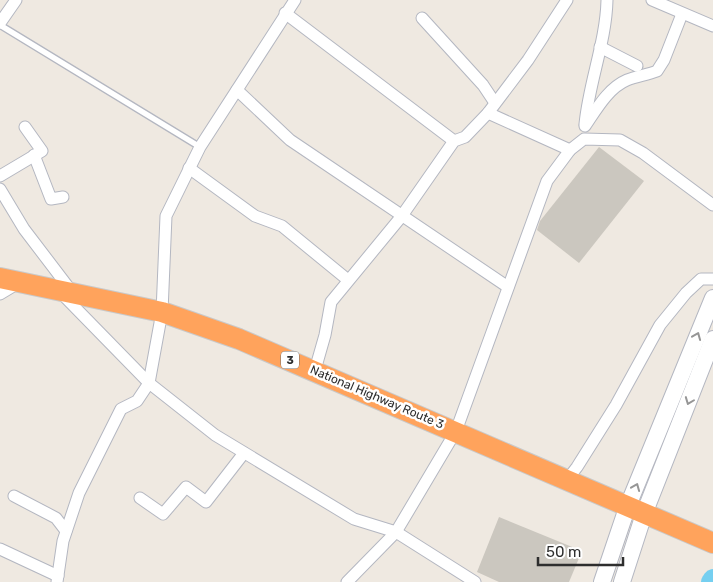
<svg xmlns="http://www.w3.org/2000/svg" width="713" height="582" font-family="Rubik,sans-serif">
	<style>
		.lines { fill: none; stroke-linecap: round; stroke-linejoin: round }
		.river { stroke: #75cff0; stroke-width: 20 }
		.building { fill: #cbc7bf }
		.lane-casing { stroke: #b4b7c1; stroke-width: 8 }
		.street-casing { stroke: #b4b7c1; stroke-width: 13 }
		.secondary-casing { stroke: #b4b7c1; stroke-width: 18 }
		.highway-casing { stroke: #c9c9c9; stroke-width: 22 }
		.lane { stroke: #fff; stroke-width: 5.5 }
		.street { stroke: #fff; stroke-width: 11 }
		.secondary { stroke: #fff; stroke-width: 16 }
		.highway { stroke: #ffa35c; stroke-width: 20 }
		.oneway { stroke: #969696 }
		.labels { text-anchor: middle; stroke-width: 5; stroke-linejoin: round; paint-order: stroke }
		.shield { fill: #fff; stroke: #6d6d6d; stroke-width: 1 }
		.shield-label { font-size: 11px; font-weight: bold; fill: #2e2e2e }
		.street-label { font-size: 12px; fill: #2e2e2e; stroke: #fff }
	</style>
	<rect width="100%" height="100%" fill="#efe9e1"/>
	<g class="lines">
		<polyline class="river" points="711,582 713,579"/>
	</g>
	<g class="building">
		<polygon points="599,147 644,181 579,263 537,230 540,221"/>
		<polygon points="499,517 582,551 569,582 499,582 477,572"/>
	</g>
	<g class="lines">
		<g class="lane-casing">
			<polyline id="lane" points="0,25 200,147"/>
		</g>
		<g class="street-casing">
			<g id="street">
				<polyline points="652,0 713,26"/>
				<polyline points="285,13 454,141"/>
				<polyline points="422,18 483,85 495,103"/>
				<polyline points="0,23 16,0"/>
				<polyline points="600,47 637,66"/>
				<polyline points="237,90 290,140 508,287"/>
				<polyline points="488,113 570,150"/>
				<path d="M 585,124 C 589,82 606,42 607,0"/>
				<path d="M 585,126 C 596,110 608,88 627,80 C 637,76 647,75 657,71 L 664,60 L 682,14"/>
				<polyline points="34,155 51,199 63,197"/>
				<polyline points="189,168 255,216 282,226 348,280"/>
				<polyline points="0,176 42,151 25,127"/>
				<polyline points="0,189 24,229 72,292"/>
				<polyline points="60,292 149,383 215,435 354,519 396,532 475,582"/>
				<polyline points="0,294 20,282"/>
				<polyline points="315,370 325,335 331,302 401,217 454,141 465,137 488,113 528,60 567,0"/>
				<polyline points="567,480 577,467 616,405 660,325 686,293 701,279 713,279"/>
				<polyline points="14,496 56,518 66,531"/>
				<polyline points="140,498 163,514 186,487 206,502 244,453"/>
				<polyline points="0,549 58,576"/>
				<polyline points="57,582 63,541 79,493 121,409 137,401 149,383 162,312 166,216 200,147 295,0"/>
				<polyline points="347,582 396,532 456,431 547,181 570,150 584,139 620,140 643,153 713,205"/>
			</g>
		</g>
		<g class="secondary-casing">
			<g id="secondary">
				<polyline points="602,582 627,508 713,298"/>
				<polyline points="622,582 644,514 713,339"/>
			</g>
		</g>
		<g class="highway-casing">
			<polyline id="highway" points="0,278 162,312 239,339 713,543"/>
		</g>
		<use href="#lane" class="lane"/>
		<use href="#street" class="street"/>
		<use href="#secondary" class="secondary"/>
		<use href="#highway" class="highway"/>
	</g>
	<defs><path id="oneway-chevron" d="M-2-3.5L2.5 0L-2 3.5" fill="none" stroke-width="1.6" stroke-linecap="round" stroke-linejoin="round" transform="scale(1.25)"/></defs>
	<g class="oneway">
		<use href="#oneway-chevron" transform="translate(697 336) rotate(-68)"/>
		<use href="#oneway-chevron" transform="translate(689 401) rotate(111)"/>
		<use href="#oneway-chevron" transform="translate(636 487) rotate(-68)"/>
	</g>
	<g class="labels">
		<rect class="shield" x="281" y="351.5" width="18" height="17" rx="4"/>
		<g class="shield-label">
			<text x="290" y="364">3</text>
		</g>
		<g class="street-label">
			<text transform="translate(377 397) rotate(23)" y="4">National Highway Route 3</text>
		</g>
	</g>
	<path d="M538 557v8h85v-8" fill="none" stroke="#2e2e2e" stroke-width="2.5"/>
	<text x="546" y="557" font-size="15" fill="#2e2e2e" stroke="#ffffff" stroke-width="4" paint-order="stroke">50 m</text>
</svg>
